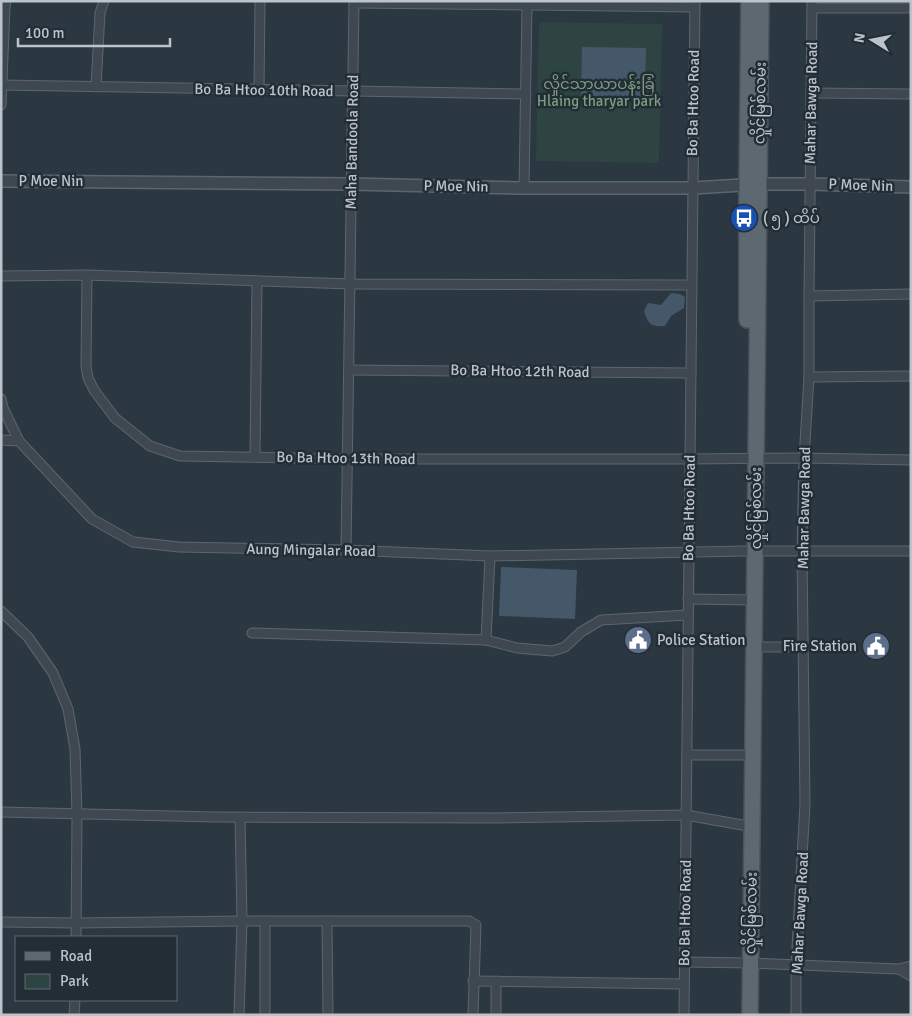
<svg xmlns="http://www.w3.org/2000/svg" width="912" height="1016" font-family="Signika,'Noto Sans Myanmar',sans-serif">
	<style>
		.green { fill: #2e4442 }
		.water { fill: #445869 }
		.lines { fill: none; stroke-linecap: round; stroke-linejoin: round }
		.minor-casing { stroke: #5d666e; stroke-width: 11 }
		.tertiary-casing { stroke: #5d666e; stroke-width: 14 }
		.primary-casing { stroke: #4b545d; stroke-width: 18 }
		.minor { stroke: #3f4851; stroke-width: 9 }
		.tertiary { stroke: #3f4851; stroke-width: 11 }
		.primary { stroke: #5d6870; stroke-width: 15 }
		.labels { text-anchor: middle; stroke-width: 5; stroke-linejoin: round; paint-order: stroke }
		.park-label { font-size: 15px; fill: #7d9d80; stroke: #232d36 }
		.street-label { font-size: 15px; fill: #bcc3cb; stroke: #232d36 }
		.poi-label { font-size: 15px; fill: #bcc3cb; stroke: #232d36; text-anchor: start }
	</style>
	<rect width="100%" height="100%" fill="#2b3741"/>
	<polygon class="green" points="539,22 662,24 659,163 536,161"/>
	<g class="water">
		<polygon points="582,47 646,48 645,99 581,97"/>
		<path d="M 671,293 L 680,294 L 685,297 L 684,308 L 671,316 L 665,326 C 651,327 648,324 644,311 L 648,303 L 661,305 Z"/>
		<polygon points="501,567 577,570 575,619 499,616"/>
	</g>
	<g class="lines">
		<g class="minor-casing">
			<g id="minor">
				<polyline points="354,3 694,7"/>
				<polyline points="812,8 911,8"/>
				<polyline points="1,85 526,94"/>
				<polyline points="96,87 100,13 104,1"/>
				<polyline points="259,89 260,1"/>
				<polyline points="811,93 911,94"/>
				<polyline points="1,105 5,7 6,1"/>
				<polyline points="524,188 527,5"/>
				<polyline points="87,275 86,366 88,378 94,390 115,418 150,446 180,456 348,459 690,459 804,458 911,460"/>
				<polyline points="1,276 87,275 351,284 691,285"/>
				<polyline points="809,296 911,294"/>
				<polyline points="350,370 691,373"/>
				<polyline points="809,377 911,376"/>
				<polyline points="1,399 3,408 19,441 92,519 133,542 179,547 346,550 490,556 746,551 911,551"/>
				<polyline points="1,440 19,441"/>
				<polyline points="255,457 257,281"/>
				<polyline points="346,550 354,1"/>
				<polyline points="688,599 755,600"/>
				<polyline points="1,611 28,637 53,673 68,709 75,749 77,814 76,937"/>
				<polyline points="252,633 486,640 490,556"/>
				<polyline points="486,640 517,648 552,651 565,647 581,632 601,620 688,615"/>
				<polyline points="754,647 803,647"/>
				<polyline points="687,755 743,755"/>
				<polyline points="1,812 215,817 499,818 686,815 742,825 752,826"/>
				<polyline points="265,921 265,1015"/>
				<polyline points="327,921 328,1015"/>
				<polyline points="1,922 76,923 242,921 469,921 476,925 473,1015"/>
				<polyline points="684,962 751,963 899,969 911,966"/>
				<polyline points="899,969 911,976"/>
				<polyline points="473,981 684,984"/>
				<polyline points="74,1015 75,1000"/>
				<polyline points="239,1015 242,921 240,817"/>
				<polyline points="496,1015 496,981"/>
				<polyline points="684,1015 695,1"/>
				<polyline points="796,1015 796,965 805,804 802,552 804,458 809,377 809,296 812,1"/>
			</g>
		</g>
		<g class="tertiary-casing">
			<polyline id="tertiary" points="1,181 351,184 524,188 693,188 759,184 810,184 911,187"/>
		</g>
		<g class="primary-casing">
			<g id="primary">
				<polyline points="747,320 747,185 749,1"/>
				<polyline points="750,1015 761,1"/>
			</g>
		</g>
		<use href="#minor" class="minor"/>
		<use href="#tertiary" class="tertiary"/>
		<use href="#primary" class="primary"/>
	</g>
	<defs>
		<g id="bus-disc" transform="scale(1.4375)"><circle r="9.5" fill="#1a4fb4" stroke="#232d36"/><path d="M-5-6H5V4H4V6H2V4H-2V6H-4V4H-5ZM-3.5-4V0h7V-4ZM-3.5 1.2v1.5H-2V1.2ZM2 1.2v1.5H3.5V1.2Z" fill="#fff"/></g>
		<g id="civic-disc" transform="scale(1.4375)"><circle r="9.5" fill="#5c6f8a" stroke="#232d36"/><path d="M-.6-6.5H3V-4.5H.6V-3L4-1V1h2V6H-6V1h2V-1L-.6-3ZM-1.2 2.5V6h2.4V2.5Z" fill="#fff"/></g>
	</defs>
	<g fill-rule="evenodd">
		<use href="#bus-disc" x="744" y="218"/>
		<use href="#civic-disc" x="638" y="640"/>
		<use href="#civic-disc" x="876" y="646"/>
	</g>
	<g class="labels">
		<g class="park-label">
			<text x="599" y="89">လှိုင်သာယာပန်းခြံ<tspan x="599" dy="17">Hlaing tharyar park</tspan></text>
		</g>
		<g class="street-label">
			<text transform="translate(264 90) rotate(1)" y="5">Bo Ba Htoo 10th Road</text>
			<text transform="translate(693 103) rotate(-89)" y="5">Bo Ba Htoo Road</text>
			<text transform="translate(760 103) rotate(-89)" y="5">လှိုင်မြစ်လမ်း</text>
			<text transform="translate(811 103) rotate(-89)" y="5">Mahar Bawga Road</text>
			<text transform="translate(352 142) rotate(-89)" y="5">Maha Bandoola Road</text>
			<text x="51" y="186">P Moe Nin</text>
			<text transform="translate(861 185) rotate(2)" y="5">P Moe Nin</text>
			<text transform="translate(456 186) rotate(1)" y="5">P Moe Nin</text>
			<text transform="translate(520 371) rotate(1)" y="5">Bo Ba Htoo 12th Road</text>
			<text transform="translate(346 458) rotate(1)" y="5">Bo Ba Htoo 13th Road</text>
			<text transform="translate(689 508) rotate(-89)" y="5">Bo Ba Htoo Road</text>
			<text transform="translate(756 508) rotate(-90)" y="5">လှိုင်မြစ်လမ်း</text>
			<text transform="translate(804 508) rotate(-89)" y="5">Mahar Bawga Road</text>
			<text transform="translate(311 550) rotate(1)" y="5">Aung Mingalar Road</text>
			<text transform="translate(685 913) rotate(-89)" y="5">Bo Ba Htoo Road</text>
			<text transform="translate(751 913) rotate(-89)" y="5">လှိုင်မြစ်လမ်း</text>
			<text transform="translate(800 913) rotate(-87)" y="5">Mahar Bawga Road</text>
		</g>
		<g class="poi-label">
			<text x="763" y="223">( ၅ ) ထိပ်</text>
			<text x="657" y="645">Police Station</text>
			<text x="857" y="651" text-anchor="end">Fire Station</text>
		</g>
	</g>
	<rect width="912" height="1016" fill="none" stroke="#bcc3cb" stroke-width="5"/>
	<rect x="15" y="936" width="162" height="65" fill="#232d36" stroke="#606972"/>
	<rect x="25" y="952" width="25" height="8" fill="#5d6870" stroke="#606972"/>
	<text x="60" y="961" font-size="15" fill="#bcc3cb">Road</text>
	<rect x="25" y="974" width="25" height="15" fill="#2e4442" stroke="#606972"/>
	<text x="60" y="986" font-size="15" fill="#bcc3cb">Park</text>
	<g transform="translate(872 40) rotate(280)" stroke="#232d36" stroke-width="4" paint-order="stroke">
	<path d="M0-4L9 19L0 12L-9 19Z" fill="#bcc3cb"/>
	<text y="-8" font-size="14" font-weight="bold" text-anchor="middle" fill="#bcc3cb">N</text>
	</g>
	<path d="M18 38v8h152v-8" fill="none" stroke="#bcc3cb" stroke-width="2.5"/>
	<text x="25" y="38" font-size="15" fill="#bcc3cb" stroke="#232d36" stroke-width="4" paint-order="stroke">100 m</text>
</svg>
